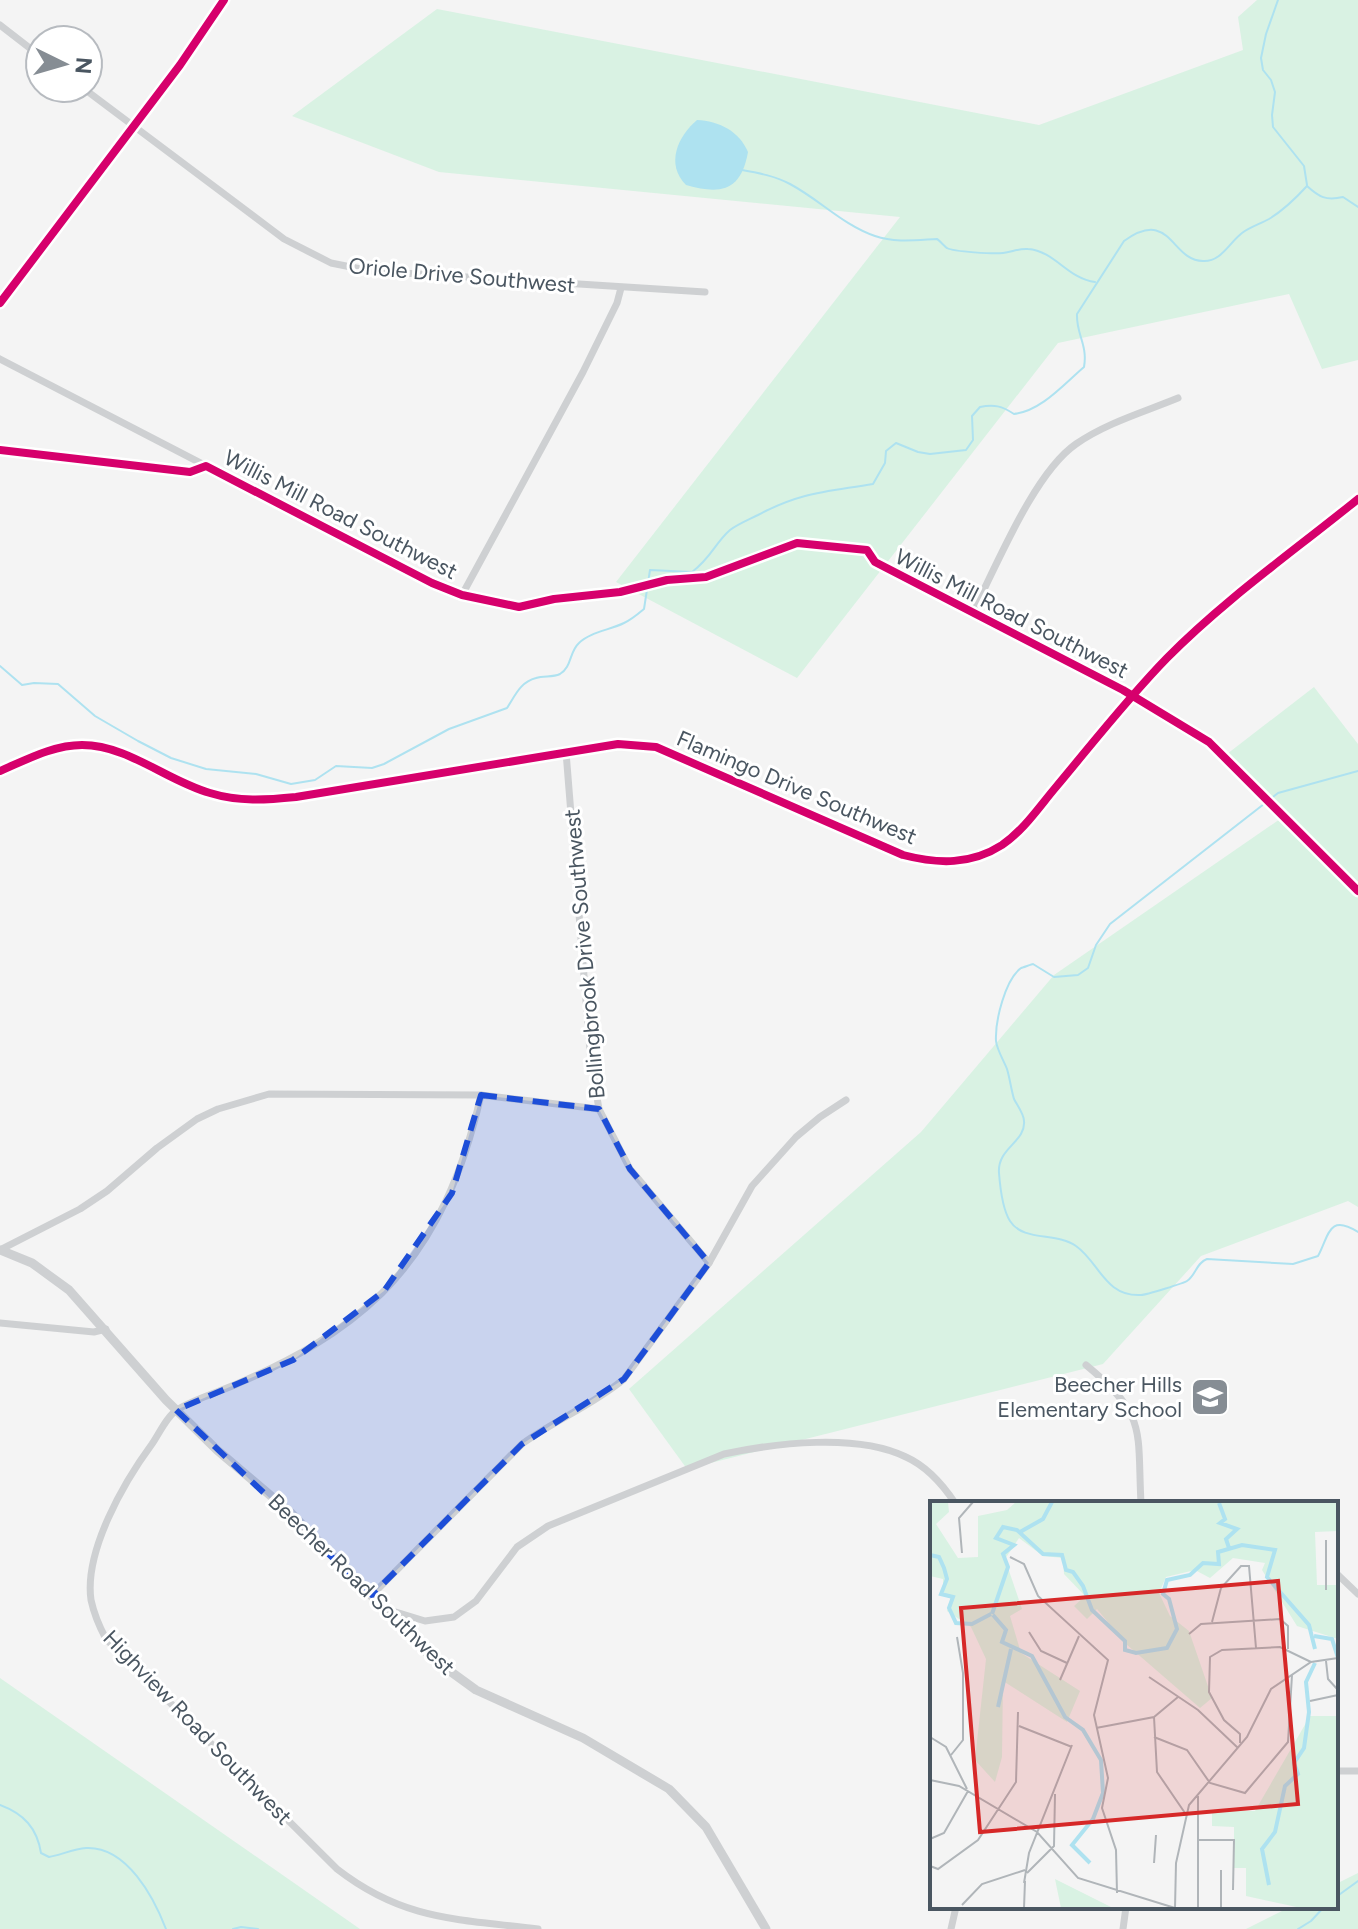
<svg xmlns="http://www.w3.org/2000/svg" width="1358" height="1929" font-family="Figtree,sans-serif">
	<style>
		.green { fill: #d9f2e3 }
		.water { fill: #aee2f0 }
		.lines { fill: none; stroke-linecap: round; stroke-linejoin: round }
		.stream { stroke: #aee2f0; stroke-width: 2 }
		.minor { stroke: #ced0d2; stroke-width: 7 }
		.tertiary { stroke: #ced0d2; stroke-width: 9 }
		.cycleway-casing { stroke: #fff; stroke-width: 13 }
		.cycleway { stroke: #d6006c; stroke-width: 8 }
		.marked { fill: #1d4ed8; fill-opacity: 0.2; stroke: #1d4ed8; stroke-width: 6; stroke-dasharray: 16 10; stroke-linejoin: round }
		.labels { text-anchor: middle; stroke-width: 6; stroke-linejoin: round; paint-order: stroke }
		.street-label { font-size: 22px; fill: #4a5661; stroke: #fff }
		.poi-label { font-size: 22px; fill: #4a5661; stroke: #fff; text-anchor: end }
		.inset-river { fill: none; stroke: #aee2f0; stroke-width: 4 }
		.inset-road { fill: none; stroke: #b0b5b9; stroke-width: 2 }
		.view { fill: #d62828; fill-opacity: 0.15; stroke: #d62828; stroke-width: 4 }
		.inset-edge { fill: none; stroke: #4a5661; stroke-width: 4 }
	</style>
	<rect width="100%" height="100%" fill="#f4f4f4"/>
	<g class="green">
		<polygon points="1257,0 1358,0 1358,360 1322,369 1289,294 1058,343 797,678 616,582 900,217 439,172 292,116 437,9 1039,125 1243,50 1238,17"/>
		<polygon points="1314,687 1358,744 1358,1207 1348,1201 1201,1256 1103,1364 687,1469 629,1389 921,1132 1054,975 1283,817 1227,754"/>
		<polygon points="0,1678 360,1929 0,1929"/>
		<polygon points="1358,1873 1358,1929 1246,1929 1290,1907 1336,1907 1336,1884"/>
	</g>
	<path class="water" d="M 697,120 C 719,121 739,131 748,152 C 741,191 721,195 686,185 C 665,164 678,136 697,120 Z"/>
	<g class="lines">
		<g class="stream">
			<polyline points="1278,0 1266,34 1261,58 1263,70 1271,80 1275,92 1272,115 1273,127 1304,166 1307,185"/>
			<path d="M 742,170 C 759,173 775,176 790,184 C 820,200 843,225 875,236 C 895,243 917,240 937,239 C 939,240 945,247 947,248 C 954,252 994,254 1003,253 C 1012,252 1019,248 1028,249 C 1055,251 1068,279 1095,282"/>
			<path d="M 1307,186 C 1319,197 1326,201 1343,197 L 1358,207"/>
			<path d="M 0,666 L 22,685 L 34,683 L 58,684 L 95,716 L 138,741 L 171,758 L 206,769 L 256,774 L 291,784 L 315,780 L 336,766 L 372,768 L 384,764 L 449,729 L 507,708 C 515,696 520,682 536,678 C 544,675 552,678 560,674 C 572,667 569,652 579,643 C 590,632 610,630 624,623 C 631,620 638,614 644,609 L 650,570 L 692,572 C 711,558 715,543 730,530 C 738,524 748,520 758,515 C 801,492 826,492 873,484 L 885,463 L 886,451 L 896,443 L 918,452 L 930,454 L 966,450 L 973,440 L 972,416 L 980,407 C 994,404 1002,406 1014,414 C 1041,411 1063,385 1084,367 C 1088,345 1076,334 1077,314 L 1124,241 C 1171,207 1171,261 1203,261 C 1221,262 1229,243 1242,233 C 1250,227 1260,224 1269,219 C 1284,210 1296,198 1307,186"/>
			<path d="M 1358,771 L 1278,793 L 1110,924 L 1096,945 L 1088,968 L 1078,975 L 1054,977 L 1033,964 C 1032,964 1022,968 1021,968 C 1005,980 995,1021 996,1041 C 997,1050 1004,1061 1007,1069 C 1010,1079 1011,1089 1014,1099 C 1017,1105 1024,1114 1024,1121 C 1026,1142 997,1148 999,1173 C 1000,1186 1003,1210 1010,1221 C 1023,1242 1057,1232 1076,1246 C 1099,1262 1105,1297 1141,1295 C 1146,1295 1184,1283 1187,1281 C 1196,1275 1196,1263 1207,1259 L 1293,1264 L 1318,1256 C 1329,1236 1328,1213 1358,1232"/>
			<path d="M 0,1805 C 24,1814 37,1828 41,1853 L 49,1857 C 60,1855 74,1849 86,1848 C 127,1846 154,1898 166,1929"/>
			<polyline points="1336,1897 1358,1881"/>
			<polyline points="233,1929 241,1927 258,1929"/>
			<polyline points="1298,1929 1311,1921 1324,1907"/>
		</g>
		<g class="minor">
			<polyline points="0,25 40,56"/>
			<polyline points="83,88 284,239 331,263 371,271 705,292"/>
			<polyline points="0,359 432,583 477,598"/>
			<polyline points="0,450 190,472 206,466"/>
			<polyline points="875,562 1133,697"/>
			<polyline points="462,595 583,372 617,303 621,288"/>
			<path d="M 973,612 C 997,565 1034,473 1076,444 C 1106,423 1144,412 1178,398"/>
			<polyline points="566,752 591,1063 599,1109 630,1169 709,1263"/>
			<path d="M 0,771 C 26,760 53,745 82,745 C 128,745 167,781 210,793 C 239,802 266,800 296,797 L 618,744 L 656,747 L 903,855 C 938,864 971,865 1002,845 C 1024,830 1039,807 1056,787 C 1092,744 1127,699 1167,658 C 1224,600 1294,551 1358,499"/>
			<path d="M 481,1095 C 464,1169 437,1238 382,1293 C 340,1334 292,1360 239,1383 C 222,1391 191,1400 177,1410 C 167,1416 159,1434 152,1444 C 124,1482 84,1551 91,1600 C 94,1614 99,1626 106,1639 L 337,1869 C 404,1921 458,1919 538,1929"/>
			<polyline points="0,1250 80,1209 107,1191 157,1148 197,1119 218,1109 269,1094 481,1095 599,1109"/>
			<polyline points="0,1323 94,1332 106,1329"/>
			<path d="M 1086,1365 C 1148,1416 1137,1430 1141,1503"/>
			<polyline points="1336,1573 1358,1594"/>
			<path d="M 372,1595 L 522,1444 C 555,1420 593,1405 624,1379 L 709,1263 L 752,1186 L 796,1137 L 820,1117 L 846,1100"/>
			<path d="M 386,1609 L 425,1621 L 454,1617 L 476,1601 L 517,1547 L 548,1526 L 724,1454 C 776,1443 857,1433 906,1457 C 926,1466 943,1485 955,1503"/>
			<polyline points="1336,1771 1358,1771"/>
			<polyline points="951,1929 956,1907"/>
			<polyline points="1123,1929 1126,1907"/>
		</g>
		<g class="tertiary">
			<polyline points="0,303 180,65 224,0"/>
			<polyline points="0,1250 32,1263 69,1290 166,1400 217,1450 291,1513 432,1658 476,1690 583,1738 669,1789 706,1827 766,1929"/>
		</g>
		<g class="cycleway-casing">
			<g id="cycleway">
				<polyline points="0,303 180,65 224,0"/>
				<polyline points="0,450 190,472 206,466 432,583 462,595 519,607 554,599 620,592 667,580 706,577 797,543 867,550 875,562 1123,690 1209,742 1358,891"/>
				<path d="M 0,771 C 26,760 53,745 82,745 C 128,745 167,781 210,793 C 239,802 266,800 296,797 L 618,744 L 656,747 L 903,855 C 938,864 971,865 1002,845 C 1024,830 1039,807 1056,787 C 1092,744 1127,699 1167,658 C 1224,600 1294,551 1358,499"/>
			</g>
		</g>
		<use href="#cycleway" class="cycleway"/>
	</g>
	<path class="marked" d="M 481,1095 L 599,1109 L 630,1169 L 709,1263 L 624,1379 L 522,1444 L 372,1595 L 176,1410 L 293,1360 L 384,1291 L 452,1193 Z"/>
	<defs>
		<g id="school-square" transform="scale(2)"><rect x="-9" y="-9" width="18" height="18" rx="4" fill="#868d94" stroke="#fff"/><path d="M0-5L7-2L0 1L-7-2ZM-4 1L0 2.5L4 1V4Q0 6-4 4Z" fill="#fff"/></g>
	</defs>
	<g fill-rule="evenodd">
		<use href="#school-square" x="1210" y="1397"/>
	</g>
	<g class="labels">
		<g class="street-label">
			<text transform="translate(462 275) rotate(5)" y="8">Oriole Drive Southwest</text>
			<text transform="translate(341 514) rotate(27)" y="8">Willis Mill Road Southwest</text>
			<text transform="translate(1012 613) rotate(27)" y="8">Willis Mill Road Southwest</text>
			<text transform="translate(797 787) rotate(23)" y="8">Flamingo Drive Southwest</text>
			<text transform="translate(584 954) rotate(-95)" y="8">Bollingbrook Drive Southwest</text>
			<text transform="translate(362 1584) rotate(44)" y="8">Beecher Road Southwest</text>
			<text transform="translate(198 1727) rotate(46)" y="8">Highview Road Southwest</text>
		</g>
		<g class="poi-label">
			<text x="1182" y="1392">Beecher Hills<tspan x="1182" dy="25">Elementary School</tspan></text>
		</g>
	</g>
	<g transform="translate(930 1501)">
		<rect width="408" height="408" fill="#f4f4f4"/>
		<path d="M 0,1 L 18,1 L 19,11 L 6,23 L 28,57 L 48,56 L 48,15 L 77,9 L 86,1 L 408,1 L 408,30 L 385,31 L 387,84 L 408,84 L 408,138 L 367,125 L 332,69 L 335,62 L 303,57 L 280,77 L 265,69 L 236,76 L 229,92 L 240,115 L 259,130 L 282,197 L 270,207 L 196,143 L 167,108 L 157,118 L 144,105 L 155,95 L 134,73 L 133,57 L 113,55 L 89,37 L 75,58 L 92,108 L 80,115 L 91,152 L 150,190 L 137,221 L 73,180 L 72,256 L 65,281 L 45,259 L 56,158 L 41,126 L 17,110 L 22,96 L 13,91 L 13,78 L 0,75 ZM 380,215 L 408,215 L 408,407 L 371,407 L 316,395 L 316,367 L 304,367 L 304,326 L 282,325 L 282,310 L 325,310 ZM 125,378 L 183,407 L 131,407 Z" fill="#d9f2e3"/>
		<path class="inset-river" d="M 289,2 L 295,18 L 290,22 L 307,28 L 296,38 L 299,47M 90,31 L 113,18 L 122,1M 0,54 L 9,56 L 14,67 L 17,78 L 11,93 L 23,96 L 19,107 L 26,122 L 42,123 L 61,113M 62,113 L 78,66 L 73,53 L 84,44 L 66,37 L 73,26 L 87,29 L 113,53 L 132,54 L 136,69 L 143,71 L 153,85 L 162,109 L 195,140 L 195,149 L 206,152 L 237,147 L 247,128 L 239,98 L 233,93 L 237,79 L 260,74 L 273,62 L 289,63 L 288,51 L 312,44 L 345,49 L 337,76 L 379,124 L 385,148M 63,114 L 76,129 L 72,141 L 102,155 L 135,216 L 153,229 L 171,259 L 173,292 L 163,318 L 142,344 L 160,362M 384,135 L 402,138 L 408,157M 68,206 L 81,148M 339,384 L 332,348 L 345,331 L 355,285 L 368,273 L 364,262 L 374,247 L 379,211 L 376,181 L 385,162"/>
		<path class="inset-road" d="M 396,39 L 396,89M 32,52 L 29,17 L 43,1M 80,56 L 94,63 L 108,95 L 178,159 L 164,214 L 178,277 L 172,307 L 186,349 L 187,392M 282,121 L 291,87 L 311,65 L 319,65 L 326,147M 99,131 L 111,150 L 137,162M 259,133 L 271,123 L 350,118 L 358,125 L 358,148M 396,160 L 398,178 L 408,189M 219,176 L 268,209 L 308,247M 130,179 L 149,135M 380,200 L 408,194M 224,216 L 227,271 L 255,312M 89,225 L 142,246M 166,227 L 224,216 L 248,196M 0,236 L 16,246 L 37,288M 224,236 L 257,249 L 280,282 L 315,292 L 358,241 L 362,174M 310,242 L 310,233 L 294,219 L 279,191 L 280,156 L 292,149 L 350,146 L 381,161M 21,254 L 33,239 L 33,172 L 27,136M 0,279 L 29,285 L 107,331 L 148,377 L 245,407M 0,338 L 14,332 L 38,290M 268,339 L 304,339 L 303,389M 224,362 L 226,334M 0,365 L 8,368 L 48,339 L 86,281 L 88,211M 97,372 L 124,345 L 125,293M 94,382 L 99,352 L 142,244M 32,404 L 52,383 L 95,369M 94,407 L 95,380M 245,407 L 246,362 L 259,304 L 317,236 L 341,188 L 381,161 L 408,157M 268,407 L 268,295M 291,407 L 291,369"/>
		<path class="view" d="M 348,80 L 368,303 L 50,331 L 31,107 Z"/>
		<rect width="408" height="408" class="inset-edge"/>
	</g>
	<g transform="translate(64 64) rotate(95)"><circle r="38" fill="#ffffff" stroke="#b7bbc0" stroke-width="2"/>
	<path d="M0-6L14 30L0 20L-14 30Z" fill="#868d94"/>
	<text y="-12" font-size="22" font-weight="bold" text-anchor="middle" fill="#4a5661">N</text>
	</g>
</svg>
